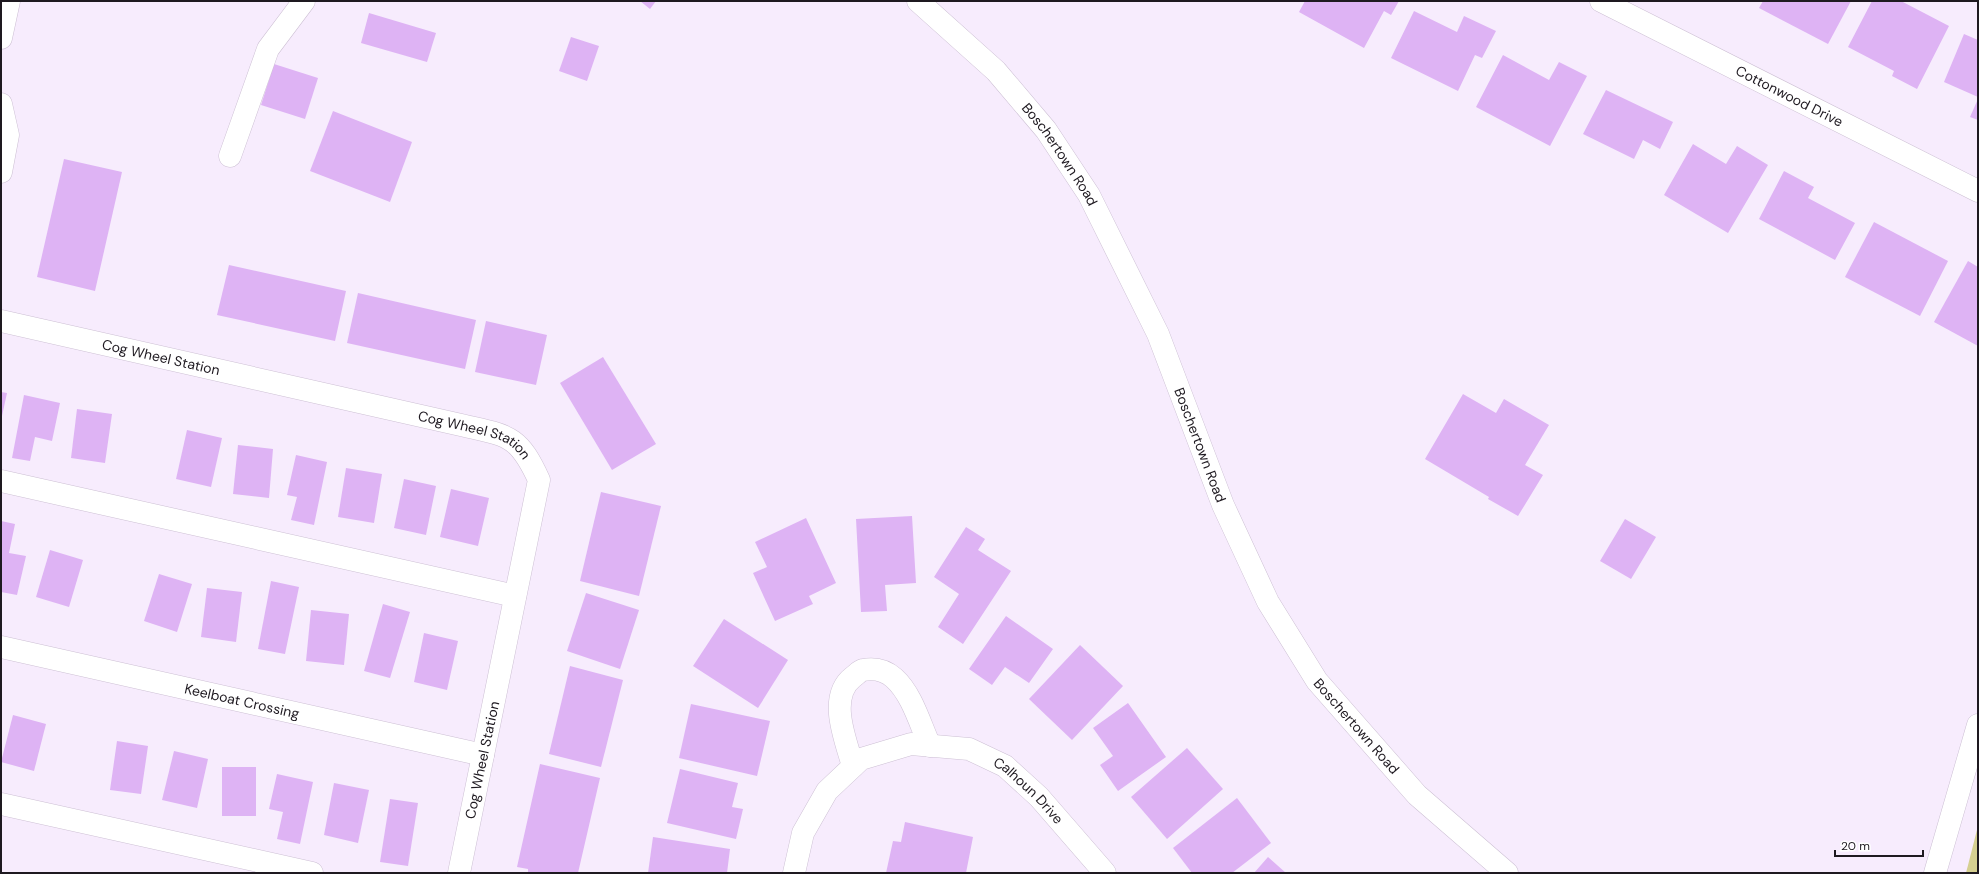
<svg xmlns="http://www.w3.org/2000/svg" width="1979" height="874" font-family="'DM Sans',sans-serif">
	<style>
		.green { fill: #d5cf91 }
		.building { fill: #deb3f4 }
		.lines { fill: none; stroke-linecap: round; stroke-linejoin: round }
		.minor-casing { stroke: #cdc0d4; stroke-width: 23 }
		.minor { stroke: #fff; stroke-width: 22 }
		.labels { text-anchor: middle; stroke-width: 3; stroke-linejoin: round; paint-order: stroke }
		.street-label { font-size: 14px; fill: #1e1920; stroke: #fff }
	</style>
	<rect width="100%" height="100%" fill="#f7ecfd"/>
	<polygon class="green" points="1978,826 1978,873 1966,873"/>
	<g class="building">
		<polygon points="640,1 656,1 650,9"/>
		<polygon points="1305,1 1399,1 1391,15 1384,11 1364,48 1299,12"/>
		<polygon points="1763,1 1851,1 1828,44 1759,8"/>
		<polygon points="1872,1 1901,1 1949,26 1917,89 1892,76 1894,71 1848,47"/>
		<polygon points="1414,11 1457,32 1464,16 1496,31 1482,58 1475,55 1458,91 1391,58"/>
		<polygon points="369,13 436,33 427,62 361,43"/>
		<polygon points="1964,34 1978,40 1978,97 1944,82"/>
		<polygon points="571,37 599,46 587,81 559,71"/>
		<polygon points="1503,55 1549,80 1559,62 1587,76 1550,146 1476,107"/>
		<polygon points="274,64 318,78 305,119 261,105"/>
		<polygon points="1606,90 1673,122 1660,149 1643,140 1634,159 1583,134"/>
		<polygon points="1978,99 1978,120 1970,117"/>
		<polygon points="333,111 412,142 390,202 310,171"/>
		<polygon points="1693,144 1726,164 1737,146 1768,165 1728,233 1664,195"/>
		<polygon points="64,159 122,172 95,291 37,277"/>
		<polygon points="1784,171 1814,187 1808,198 1855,223 1835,260 1759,219"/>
		<polygon points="1874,222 1948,261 1920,316 1845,277"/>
		<polygon points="1968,261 1978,267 1978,346 1934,322"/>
		<polygon points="229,265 346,291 335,341 217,315"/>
		<polygon points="358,293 476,320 465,369 347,343"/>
		<polygon points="486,321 547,335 536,385 475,372"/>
		<polygon points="603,357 656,444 612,470 560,383"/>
		<polygon points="1,392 7,393 2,416 1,416"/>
		<polygon points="1463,394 1496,413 1504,399 1549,425 1525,465 1543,475 1518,516 1488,499 1489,497 1425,459"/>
		<polygon points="24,395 60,403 52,441 35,437 30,461 12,458"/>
		<polygon points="77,409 112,414 105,463 71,458"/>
		<polygon points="187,430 222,438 211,487 176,479"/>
		<polygon points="238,445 273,449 269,498 233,494"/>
		<polygon points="296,455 327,462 314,525 291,520 297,497 287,495"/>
		<polygon points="346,468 382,474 374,523 338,517"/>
		<polygon points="404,479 436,486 426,535 394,528"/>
		<polygon points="451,489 489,498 478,546 440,537"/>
		<polygon points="601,492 661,506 639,596 580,581"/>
		<polygon points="912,516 916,583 885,585 887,611 861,612 856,519"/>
		<polygon points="806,518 836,583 809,596 813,604 775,621 753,573 767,567 755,542"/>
		<polygon points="1625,519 1656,537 1631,579 1600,561"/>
		<polygon points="1,521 15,524 9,553 26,556 17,595 1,592"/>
		<polygon points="966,527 985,539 978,550 1011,571 963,644 938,627 959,594 934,577"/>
		<polygon points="50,550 83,560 69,607 36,597"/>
		<polygon points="159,574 192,584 177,632 144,621"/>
		<polygon points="271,581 299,587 285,654 258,649"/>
		<polygon points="207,588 242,592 236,642 201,637"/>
		<polygon points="586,593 639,610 620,669 567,651"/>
		<polygon points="383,604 410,612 390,678 364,671"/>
		<polygon points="311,610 349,614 344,665 306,661"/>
		<polygon points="1006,616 1053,649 1029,683 1005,667 992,685 969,669"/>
		<polygon points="724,619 788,660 758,708 693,666"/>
		<polygon points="424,633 458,641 447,690 414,682"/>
		<polygon points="1080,645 1123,686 1072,740 1029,699"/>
		<polygon points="570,666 623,680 601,767 549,754"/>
		<polygon points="1128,703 1166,757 1118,791 1100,765 1113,756 1093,728"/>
		<polygon points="691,704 770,721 757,776 679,758"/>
		<polygon points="13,715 46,724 34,771 1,762"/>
		<polygon points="117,741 148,746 141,794 110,790"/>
		<polygon points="1187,748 1223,789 1167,839 1131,797"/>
		<polygon points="174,751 208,759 197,808 162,800"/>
		<polygon points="540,764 600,778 578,873 528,873 528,869 517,867"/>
		<rect x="222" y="767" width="34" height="49"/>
		<polygon points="680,769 738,783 732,807 743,809 736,839 667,823"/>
		<polygon points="277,774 313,782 300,844 277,839 283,812 269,809"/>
		<polygon points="334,783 369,790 358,843 324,835"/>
		<polygon points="1237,798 1271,843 1232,873 1192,873 1173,848"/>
		<polygon points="390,799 418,803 408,866 380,862"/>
		<polygon points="905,822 973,837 966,873 886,873 893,841 901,842"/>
		<polygon points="653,837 730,849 727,873 648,873"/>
		<polygon points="1268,857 1286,873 1254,873"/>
	</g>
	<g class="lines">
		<g class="minor-casing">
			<g id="minor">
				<path id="s1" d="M 918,1 L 996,71 L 1046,130 L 1089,195 L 1158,334 L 1223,505 L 1268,602 L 1317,681 L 1417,795 L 1507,873"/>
				<path id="s2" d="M 1601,1 L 1978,191"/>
				<polyline points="1,38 9,1"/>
				<polyline points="1,104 8,135 1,172"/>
				<polyline points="230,156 268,49 304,1"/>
				<path id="s3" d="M 1,321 L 461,425 C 508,436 518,434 539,480 L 459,873"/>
				<polyline points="1,481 515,596"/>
				<path id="s4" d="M 1,647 L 483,755"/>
				<path d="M 853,766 C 846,741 827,697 853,677 C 856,675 859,671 863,670 C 874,668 885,670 894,678 C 912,694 920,724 930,746"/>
				<polyline points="1,804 312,873"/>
				<path id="s5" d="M 794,873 L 803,833 L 827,791 L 861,759 L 911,744 L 969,749 L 1005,766 L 1039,797 L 1105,873"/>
				<polyline points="1935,873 1978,725"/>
			</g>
		</g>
		<use href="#minor" class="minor"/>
	</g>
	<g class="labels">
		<g class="street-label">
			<text dy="5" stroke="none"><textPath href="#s2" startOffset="211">Cottonwood Drive</textPath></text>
			<text dy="5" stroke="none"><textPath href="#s1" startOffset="210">Boschertown Road</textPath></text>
			<text dy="5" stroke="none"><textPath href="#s3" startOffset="164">Cog Wheel Station</textPath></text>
			<text dy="5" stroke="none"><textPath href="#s3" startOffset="488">Cog Wheel Station</textPath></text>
			<text dy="5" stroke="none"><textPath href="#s1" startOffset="534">Boschertown Road</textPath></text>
			<text dy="5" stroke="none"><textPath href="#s4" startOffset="247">Keelboat Crossing</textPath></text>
			<text dy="5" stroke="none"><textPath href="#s1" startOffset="858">Boschertown Road</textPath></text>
			<text transform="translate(482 760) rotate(-78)" y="5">Cog Wheel Station</text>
			<text dy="5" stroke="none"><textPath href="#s5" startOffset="320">Calhoun Drive</textPath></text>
		</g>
	</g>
	<rect width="1979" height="874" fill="none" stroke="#1e1920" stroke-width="4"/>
	<path d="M1835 850v6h88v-6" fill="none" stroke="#1e1920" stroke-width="2"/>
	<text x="1841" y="850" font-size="12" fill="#1e1920" stroke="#ffffff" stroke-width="3" paint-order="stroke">20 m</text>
</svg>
